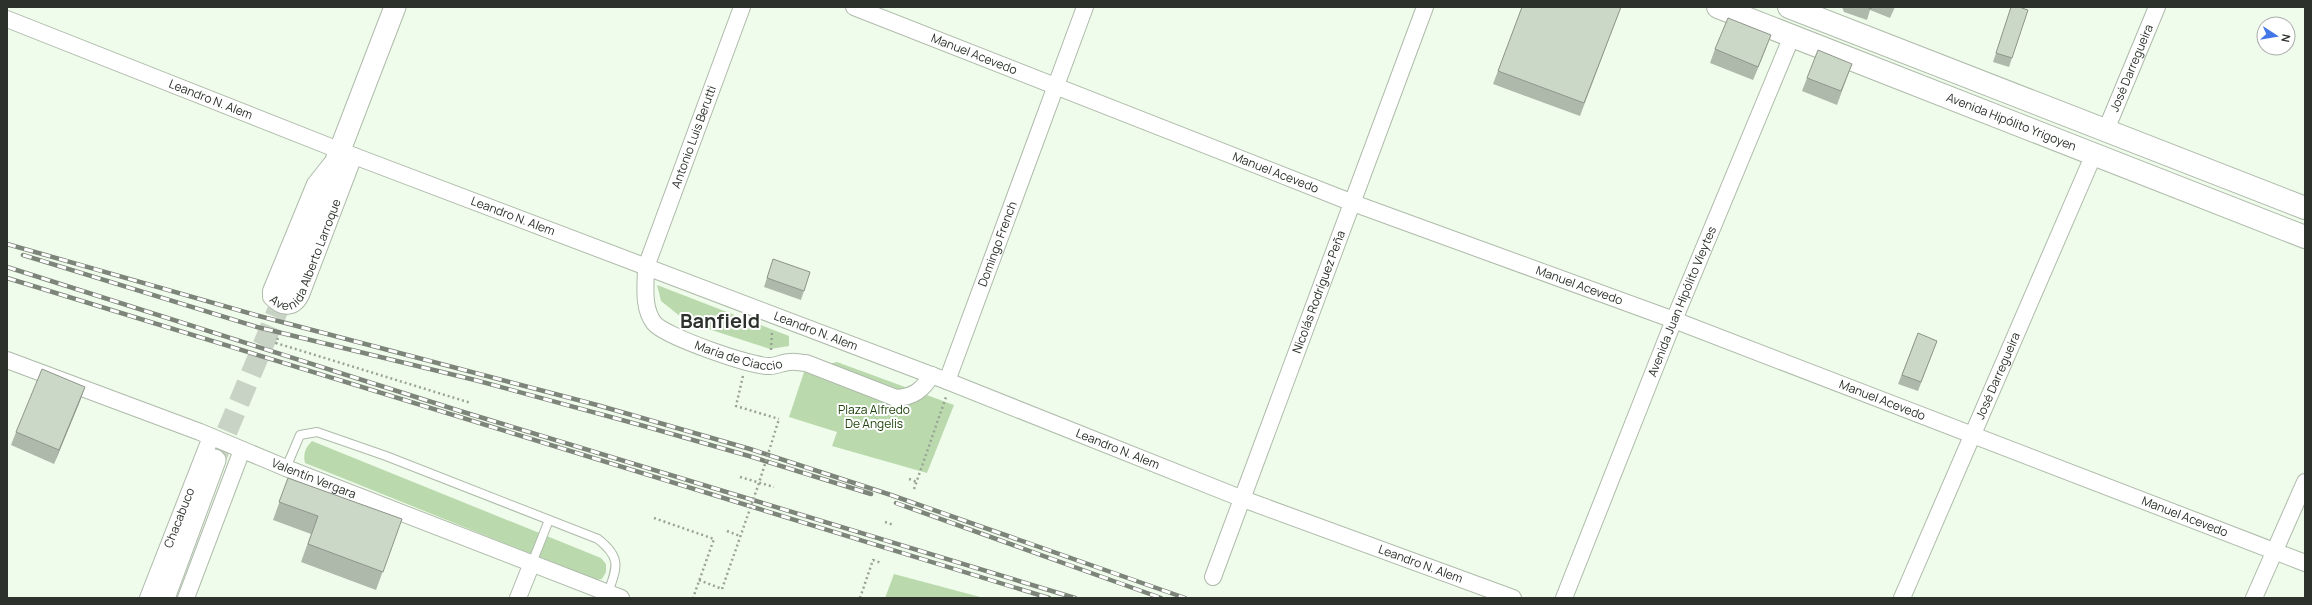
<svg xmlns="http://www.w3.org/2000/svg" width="2312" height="605" font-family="Manrope,sans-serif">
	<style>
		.green { fill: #badaae }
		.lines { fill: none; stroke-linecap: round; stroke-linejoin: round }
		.tertiary-tunnel { stroke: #c9d3c5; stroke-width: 21; stroke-dasharray: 21 10; stroke-linecap: butt }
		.service-casing { stroke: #aebaaa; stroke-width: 10 }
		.minor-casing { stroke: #aebaaa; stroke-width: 18 }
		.tertiary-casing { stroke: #aebaaa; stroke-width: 23 }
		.primary-casing { stroke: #aebaaa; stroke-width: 24 }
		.path { stroke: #9aa396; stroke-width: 2.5; stroke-dasharray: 2 3; stroke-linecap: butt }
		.service { stroke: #fff; stroke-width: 8 }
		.minor { stroke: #fff; stroke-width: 16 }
		.tertiary { stroke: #fff; stroke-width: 21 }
		.primary { stroke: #fff; stroke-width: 22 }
		.rail-casing { stroke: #7d857a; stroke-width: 4.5 }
		.rail { stroke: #fff; stroke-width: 3; stroke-dasharray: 9; stroke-linecap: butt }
		.path-bridge { stroke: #9aa396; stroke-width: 2.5; stroke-dasharray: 2 3; stroke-linecap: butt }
		.wall { fill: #afb9ab }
		.shaded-wall { fill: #8e968b }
		.building { fill: #cbd7c7; stroke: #8e968b }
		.labels { text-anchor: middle; stroke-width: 4; stroke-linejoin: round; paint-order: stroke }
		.street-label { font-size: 12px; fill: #2c312b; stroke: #fff }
		.park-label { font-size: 12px; fill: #1f440d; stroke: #fff }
		.town-label { font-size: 20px; font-weight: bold; fill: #2c312b; stroke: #fff }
	</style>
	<rect width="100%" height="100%" fill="#f0fceb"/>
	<g class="green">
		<polygon points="657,285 789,336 789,346 770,349 696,325 681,317 661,301"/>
		<polygon points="837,362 954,405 927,473 832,446 837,432 789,417 805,369"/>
		<path d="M 312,441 L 601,558 L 606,564 L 606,572 L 602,579 L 596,580 L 305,463 C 303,454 305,448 312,441 Z"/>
		<polygon points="894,574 984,598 885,598"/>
	</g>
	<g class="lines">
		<polyline class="tertiary-tunnel" points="215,460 285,293"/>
		<g class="service-casing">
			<g id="service">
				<path d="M 286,468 L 300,435 L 317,432 L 386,456 L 598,539 C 622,558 617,567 608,593"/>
				<polyline points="532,563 549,520"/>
			</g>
		</g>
		<g class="minor-casing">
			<g id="minor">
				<path id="s1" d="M 742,7 L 646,267 C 646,285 642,307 654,323 C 664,336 752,367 770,366 C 777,366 783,362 790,362 C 795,361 801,363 806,363 L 896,398 C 914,397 922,390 932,375"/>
				<path id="s2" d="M 854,7 L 1353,203 L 1674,320 L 2305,563"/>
				<path id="s3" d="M 7,19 L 341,151 L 947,381 L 1243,499 L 1513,598"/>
				<path id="s4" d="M 2106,130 L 2157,7"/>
				<path id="s5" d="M 330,165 L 315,184 L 271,291 L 271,297 C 282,309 294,309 301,295 L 354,156"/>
				<path id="s6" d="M 7,360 L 200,432 L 286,468 L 621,598"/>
				<path id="s7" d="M 947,381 L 1085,7"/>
				<path id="s8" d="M 1213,577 L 1425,7"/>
				<path id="s9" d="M 148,598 L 211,437"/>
				<polyline points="186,598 242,450"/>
				<polyline points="518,598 532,563"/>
				<path id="s10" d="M 1564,598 L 1674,320 L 1792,36"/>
				<path id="s11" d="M 1902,598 L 2094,154"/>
				<polyline points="2254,598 2305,482"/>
			</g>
		</g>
		<g class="tertiary-casing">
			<g id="tertiary">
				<polyline points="285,293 395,7"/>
				<polyline points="164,598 215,460"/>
			</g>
		</g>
		<g class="primary-casing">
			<g id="primary">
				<path id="s12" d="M 1718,7 L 2305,237"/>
				<polyline points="1789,7 2305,208"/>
			</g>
		</g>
		<g class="path">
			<polyline points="278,338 276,343 471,403"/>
			<polyline points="771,350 772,331"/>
			<polyline points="743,376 736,406 779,419"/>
			<polyline points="740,477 774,487"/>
			<polyline points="909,479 917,482"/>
			<polyline points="914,489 946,397"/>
			<polyline points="654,518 714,539 693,598"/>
			<polyline points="885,522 894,525"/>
			<polyline points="727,531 740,536"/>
			<polyline points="699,580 722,589"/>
			<polyline points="860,598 873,560 881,563"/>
		</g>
		<use href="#service" class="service"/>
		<use href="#minor" class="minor"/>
		<use href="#tertiary" class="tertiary"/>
		<use href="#primary" class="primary"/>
		<g class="rail-casing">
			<g id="rail">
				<polyline points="7,244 259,316 597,405 750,449 891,495 1185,598"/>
				<polyline points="23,255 257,327 475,380 644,426 749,456 871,494"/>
				<polyline points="7,267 460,411 1075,598"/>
				<polyline points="7,278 1049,598"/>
				<polyline points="896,503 1161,598"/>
			</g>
		</g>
		<use href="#rail" class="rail"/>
		<polyline class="path-bridge" points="722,589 759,483 779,419"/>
	</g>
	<g class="wall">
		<polygon points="1522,7 1621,7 1580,116 1493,84"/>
		<polygon points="1842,7 1895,7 1890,18 1870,10 1867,20 1844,12"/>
		<polygon points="2011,7 2012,58 2009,67 1993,62"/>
		<polygon points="1766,48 1753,80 1710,63 1715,49"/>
		<polygon points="1852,64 1837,105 1802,91 1807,78"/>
		<polygon points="773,259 810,272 801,300 764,287"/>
		<polygon points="1918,333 1937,341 1918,391 1898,384"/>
		<polygon points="85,387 80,401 54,464 11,445 16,432"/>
		<polygon points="288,478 402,519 376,590 301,562 311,534 273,520"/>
	</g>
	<g class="shaded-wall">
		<polygon points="1771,35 1766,48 1753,80 1758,67"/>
		<polygon points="85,387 80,401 54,464 59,450"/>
	</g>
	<g class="building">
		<polygon points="1522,7 1621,7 1584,103 1498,71"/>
		<polygon points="1866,7 1872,7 1871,9"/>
		<polygon points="2011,7 2019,7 2028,10 2012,58 1996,53"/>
		<polygon points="1728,18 1771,35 1758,67 1715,49"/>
		<polygon points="1818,50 1852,64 1841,91 1807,78"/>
		<polygon points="773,259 810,272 804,291 767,278"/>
		<polygon points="1918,333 1937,341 1921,382 1902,375"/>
		<polygon points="42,369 85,387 59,450 16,432"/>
		<polygon points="288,478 402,519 383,572 308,544 318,516 279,502"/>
	</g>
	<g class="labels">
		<g class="street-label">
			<text dy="4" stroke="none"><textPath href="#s2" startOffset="129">Manuel Acevedo</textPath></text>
			<text dy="4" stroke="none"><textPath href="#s4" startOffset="67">José Darregueira</textPath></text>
			<text dy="4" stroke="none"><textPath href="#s3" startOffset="219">Leandro N. Alem</textPath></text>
			<text dy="4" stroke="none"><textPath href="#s12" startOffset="315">Avenida Hipólito Yrigoyen</textPath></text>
			<text transform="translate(694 137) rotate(-70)" y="4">Antonio Luis Berutti</text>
			<text dy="4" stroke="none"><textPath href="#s2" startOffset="453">Manuel Acevedo</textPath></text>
			<text dy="4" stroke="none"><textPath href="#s3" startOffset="543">Leandro N. Alem</textPath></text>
			<text dy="4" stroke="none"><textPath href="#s5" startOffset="216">Avenida Alberto Larroque</textPath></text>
			<text dy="4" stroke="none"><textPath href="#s7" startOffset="146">Domingo French</textPath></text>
			<text dy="4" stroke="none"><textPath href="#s2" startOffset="777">Manuel Acevedo</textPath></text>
			<text dy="4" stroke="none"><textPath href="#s8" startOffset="304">Nicolás Rodríguez Peña</textPath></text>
			<text dy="4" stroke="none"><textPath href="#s10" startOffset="319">Avenida Juan Hipólito Vieytes</textPath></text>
			<text dy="4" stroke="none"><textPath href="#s3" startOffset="867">Leandro N. Alem</textPath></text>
			<text dy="4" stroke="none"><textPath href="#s1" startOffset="427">María de Ciaccio</textPath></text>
			<text dy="4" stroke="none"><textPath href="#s11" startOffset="242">José Darregueira</textPath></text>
			<text dy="4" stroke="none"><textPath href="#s2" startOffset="1101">Manuel Acevedo</textPath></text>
			<text dy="4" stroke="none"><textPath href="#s3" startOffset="1191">Leandro N. Alem</textPath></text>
			<text dy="4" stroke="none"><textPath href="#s6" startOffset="329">Valentín Vergara</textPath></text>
			<text dy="4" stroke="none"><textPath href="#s2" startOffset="1425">Manuel Acevedo</textPath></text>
			<text dy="4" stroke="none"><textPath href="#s9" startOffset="86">Chacabuco</textPath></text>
			<text dy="4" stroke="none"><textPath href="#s3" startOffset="1515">Leandro N. Alem</textPath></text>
		</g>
		<g class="park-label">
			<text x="874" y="414">Plaza Alfredo<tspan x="874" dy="14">De Angelis</tspan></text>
		</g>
		<g class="town-label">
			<text x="720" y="328">Banfield</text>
		</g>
	</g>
	<rect width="2312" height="605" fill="none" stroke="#2c312b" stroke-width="16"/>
	<g transform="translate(2276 36) rotate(102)"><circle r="19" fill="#ffffff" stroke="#abadaa"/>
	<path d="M0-3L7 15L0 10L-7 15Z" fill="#4275e6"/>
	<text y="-6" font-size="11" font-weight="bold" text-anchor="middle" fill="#2c312b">N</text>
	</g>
</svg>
